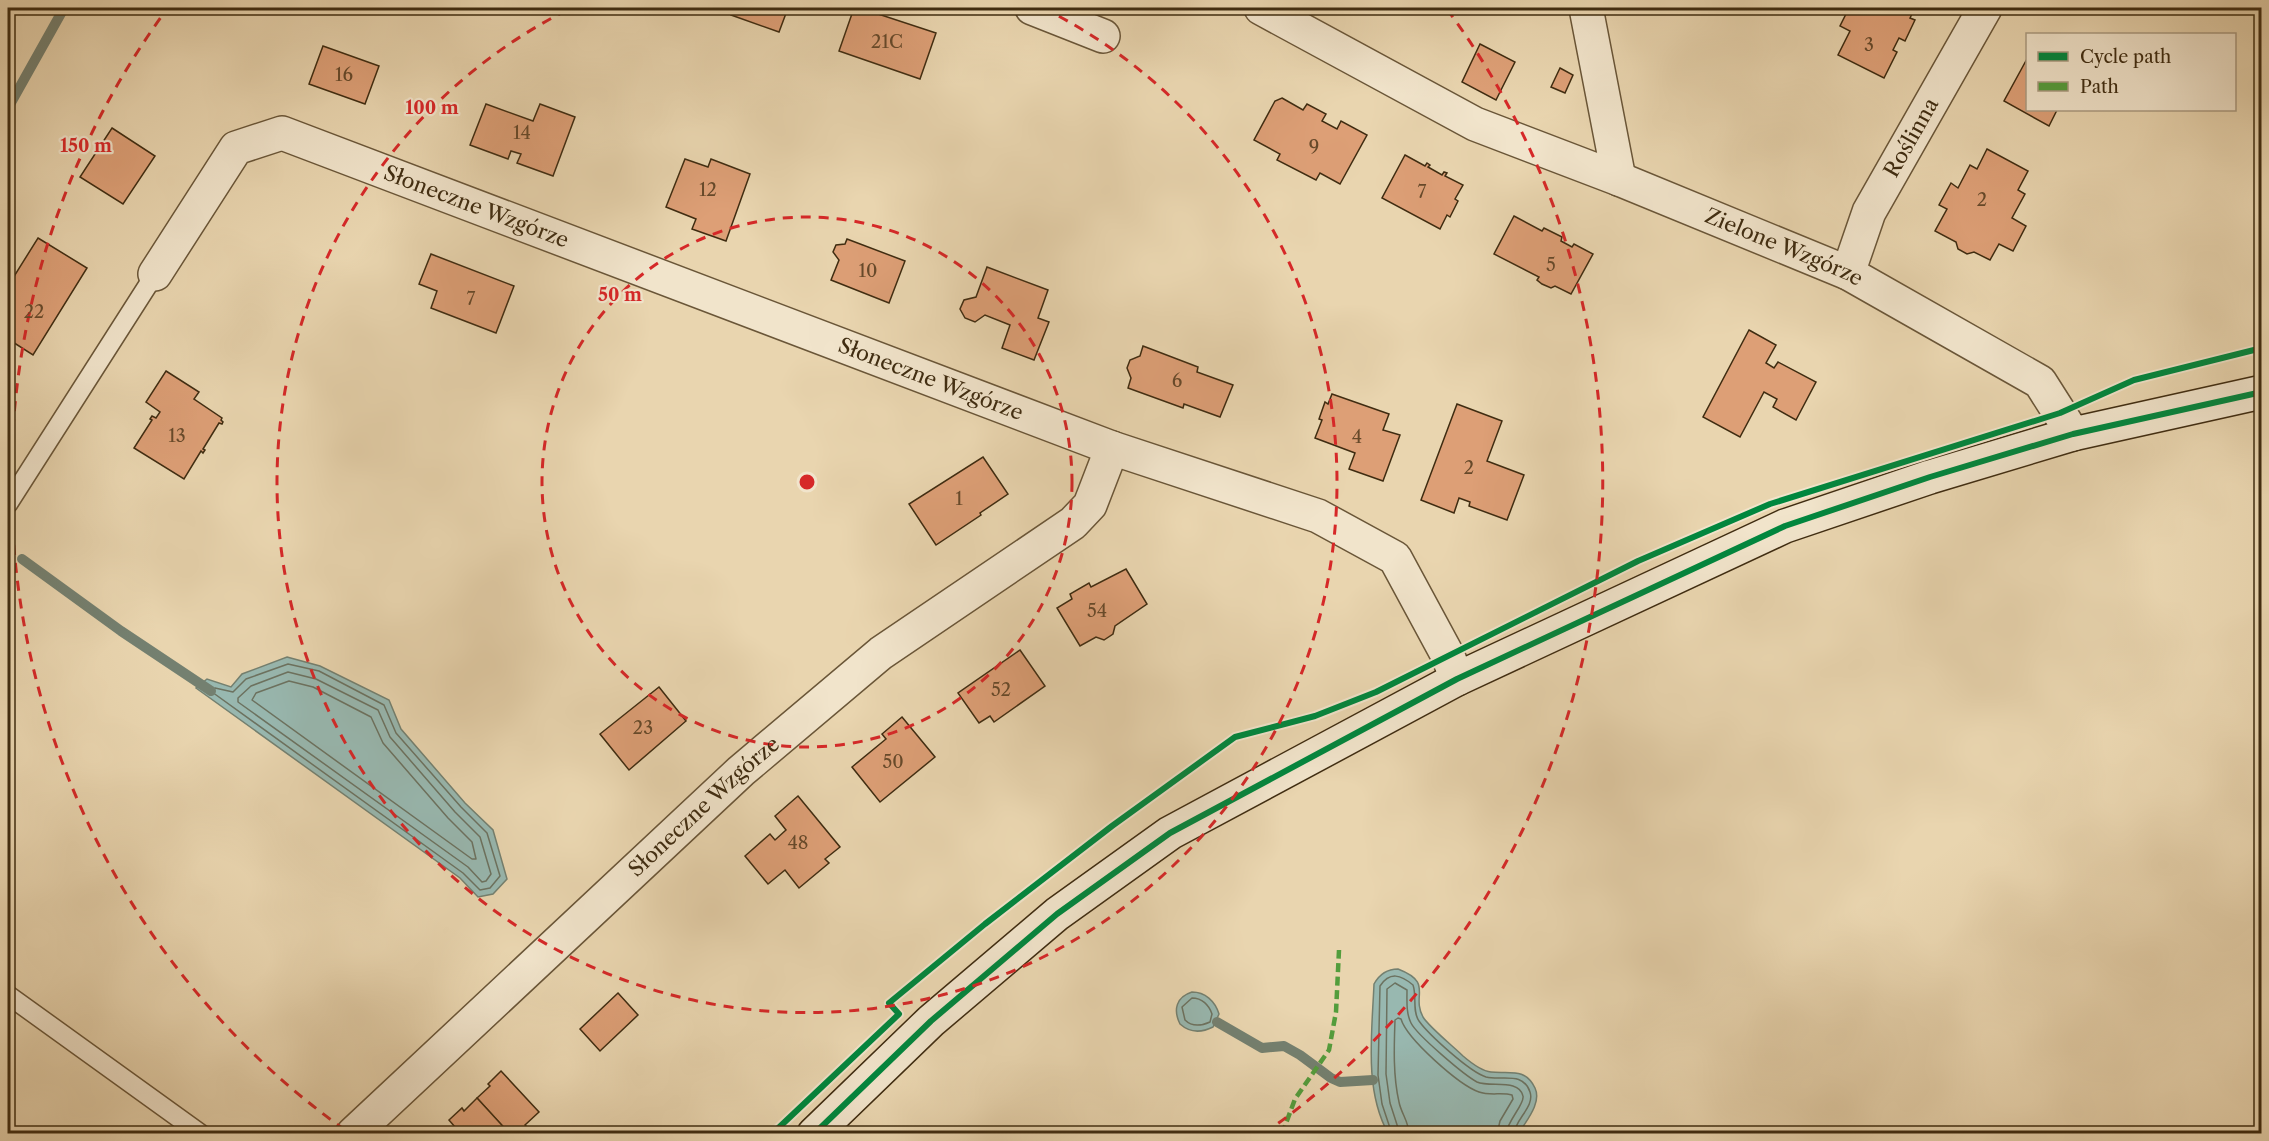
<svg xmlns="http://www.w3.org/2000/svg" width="2269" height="1141" font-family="'Libre Caslon Text',serif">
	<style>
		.water { fill: #98b8b0; stroke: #748070; stroke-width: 1.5 }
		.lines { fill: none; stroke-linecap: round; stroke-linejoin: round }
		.shore { stroke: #6c7260; stroke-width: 1.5 }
		.stream { stroke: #748070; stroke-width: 10 }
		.building { fill: #dd9f76; stroke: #3f2c11; stroke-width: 1.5 }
		.lane-casing { stroke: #6a5638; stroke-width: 21 }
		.street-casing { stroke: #6a5638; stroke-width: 36 }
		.secondary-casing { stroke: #3f2c11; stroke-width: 36 }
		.lane { stroke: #f1e4cb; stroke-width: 18 }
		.street { stroke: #f1e4cb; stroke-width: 33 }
		.secondary { stroke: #f1e4cb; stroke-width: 33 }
		.quiet { stroke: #539d3c; stroke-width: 4.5; stroke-dasharray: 9 4.5; stroke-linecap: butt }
		.cycleway-casing { stroke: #f1e4cb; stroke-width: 10 }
		.cycleway { stroke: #00873e; stroke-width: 6 }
		.ring { fill: none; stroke: #d62828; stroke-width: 3; stroke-dasharray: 10 8 }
		.labels { text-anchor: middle; stroke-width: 4.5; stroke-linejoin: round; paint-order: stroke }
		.number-label { font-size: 18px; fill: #66492a }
		.street-label { font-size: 21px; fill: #3f2c11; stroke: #f1e4cb }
		.centre { fill: #d62828; stroke: #f1e4cb; stroke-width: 3 }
		.ring-label { font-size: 18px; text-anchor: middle; font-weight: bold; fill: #d62828; stroke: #f1e4cb; stroke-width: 4.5; stroke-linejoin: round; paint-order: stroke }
	</style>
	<rect width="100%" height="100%" fill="#e9d5af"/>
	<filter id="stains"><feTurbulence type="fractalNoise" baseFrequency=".00333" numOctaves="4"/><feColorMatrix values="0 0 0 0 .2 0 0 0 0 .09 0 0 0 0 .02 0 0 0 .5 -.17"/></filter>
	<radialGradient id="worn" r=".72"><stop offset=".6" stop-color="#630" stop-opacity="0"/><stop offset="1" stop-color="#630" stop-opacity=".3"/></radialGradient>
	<g class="water">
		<polygon points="287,657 320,666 389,700 401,729 465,803 493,830 507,879 493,894 478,897 460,878 196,688 207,679 231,687 242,674"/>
		<path d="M 1398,969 C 1434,983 1411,995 1423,1017 C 1429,1027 1454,1047 1463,1056 C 1470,1062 1481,1071 1491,1072 C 1509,1074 1525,1067 1535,1088 C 1542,1103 1526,1121 1519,1133 L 1388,1133 C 1364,1090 1372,1033 1374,984 C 1379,975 1387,969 1398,969 Z"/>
		<path d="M 1192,992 C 1205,992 1215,1001 1219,1014 L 1213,1027 C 1201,1033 1190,1033 1180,1024 C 1173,1010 1176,997 1192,992 Z"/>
	</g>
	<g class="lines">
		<g class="shore">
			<polygon points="288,664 319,671 384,705 396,733 461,807 487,833 500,876 490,888 480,890 463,873 212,692 215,688 233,692 246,679"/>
			<polygon points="288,672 316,679 378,710 390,737 455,812 480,837 491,874 486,881 482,882 468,867 238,702 238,698 251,686"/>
			<polygon points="289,681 313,687 371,717 383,743 448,818 472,842 476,859 472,859 252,700 256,693"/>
			<path d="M 1192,998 C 1202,998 1209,1005 1212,1014 L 1210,1022 C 1201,1026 1192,1027 1185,1020 L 1182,1007 Z"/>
			<path d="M 1392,1134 L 1382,1104 L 1378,1075 L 1380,986 C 1390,971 1401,975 1413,985 C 1417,996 1412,1011 1419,1021 C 1429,1035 1470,1072 1486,1077 C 1502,1081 1523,1071 1530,1092 C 1535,1107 1515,1119 1514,1134"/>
			<path d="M 1400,1134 L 1390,1103 L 1386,1074 L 1387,989 L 1395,983 L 1407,990 C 1407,1001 1406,1013 1411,1023 C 1417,1035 1464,1075 1477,1082 C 1490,1088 1519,1078 1523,1096 C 1525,1104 1507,1121 1506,1134"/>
			<path d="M 1409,1134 C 1409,1122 1401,1113 1399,1102 C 1393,1076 1394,1047 1395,1020 L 1398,1018 L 1401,1019 C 1407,1039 1459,1085 1479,1092 C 1490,1096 1502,1092 1512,1095 L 1513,1099 L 1500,1121 L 1497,1134"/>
		</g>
		<g class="stream">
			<polyline points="8,108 64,8"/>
			<polyline points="22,559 121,631 211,691"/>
			<polyline points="1217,1022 1262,1048 1284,1046 1300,1055 1331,1078 1340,1082 1373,1080"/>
		</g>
	</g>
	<g class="building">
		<polygon points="723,8 788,8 779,32 731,15 733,10"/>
		<polygon points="854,8 860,8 936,33 920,79 839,51"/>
		<polygon points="1849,8 1915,8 1910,18 1915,20 1905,41 1899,38 1893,50 1897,52 1884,78 1838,55 1850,31 1840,26"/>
		<polygon points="1480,44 1515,62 1496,100 1462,82"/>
		<polygon points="323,46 379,66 365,104 309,84"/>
		<polygon points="2028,57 2028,110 2057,110 2049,126 2004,101"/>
		<polygon points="1560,68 1573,75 1565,93 1551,87"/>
		<polygon points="1282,98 1303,110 1307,104 1326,114 1322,121 1337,129 1341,121 1367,135 1340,184 1320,173 1316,180 1277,160 1280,154 1254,140 1275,101"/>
		<polygon points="486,104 533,121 540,104 575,117 553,176 517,163 521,154 511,151 508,159 470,145"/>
		<polygon points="112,128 155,156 123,204 80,177"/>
		<polygon points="1987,149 2028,171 2018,190 2025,194 2012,218 2026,226 2013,251 1999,244 1990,260 1974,252 1967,254 1958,249 1956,242 1935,231 1947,209 1939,205 1951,183 1958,188 1970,165 1977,169"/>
		<polygon points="1405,155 1425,166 1427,163 1430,165 1428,167 1442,175 1444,172 1447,173 1445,176 1463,185 1455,199 1458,201 1450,217 1447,215 1440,229 1382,198"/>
		<polygon points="685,159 708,167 711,159 750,174 726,241 692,229 696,219 666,207"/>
		<polygon points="1514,216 1542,231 1544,228 1562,237 1561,241 1572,247 1574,244 1593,254 1571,294 1555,286 1551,288 1542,284 1537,280 1539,277 1494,254"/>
		<polygon points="38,238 87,268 33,355 8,339 8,286"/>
		<polygon points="847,239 905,261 889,303 831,280 839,260 833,252 836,245 845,244"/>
		<polygon points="431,254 514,286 496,333 431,308 437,291 419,284"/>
		<polygon points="987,267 1048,290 1038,318 1049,322 1034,360 1002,348 1010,325 985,315 975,322 965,318 960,309 964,300 976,297"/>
		<polygon points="1749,330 1776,345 1766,363 1774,368 1778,362 1816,382 1796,420 1773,407 1777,399 1764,392 1740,437 1703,417"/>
		<polygon points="1143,346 1198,367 1197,372 1233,385 1220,417 1184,404 1183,408 1128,388 1131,378 1127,368 1130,360 1140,356"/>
		<polygon points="166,371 199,392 194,399 222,418 221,420 223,422 222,424 219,423 203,449 205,450 203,453 201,451 184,479 134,448 152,420 150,419 152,416 156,418 160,412 146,402"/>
		<polygon points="1332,394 1389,414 1383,430 1400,435 1383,481 1349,469 1355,453 1315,438 1322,420 1319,419 1325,402 1328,404"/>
		<polygon points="1457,404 1502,421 1487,461 1524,475 1507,520 1469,506 1470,502 1459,498 1454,513 1421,500"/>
		<polygon points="983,457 1008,494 980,513 981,515 936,545 909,504"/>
		<polygon points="1126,569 1147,604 1115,626 1113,634 1104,640 1096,637 1080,646 1057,608 1072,599 1070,594 1089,583 1091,587"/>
		<polygon points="1020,650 1045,686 994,722 990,716 979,723 958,693"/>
		<polygon points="659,687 686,721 629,770 600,734"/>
		<polygon points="902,717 935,757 880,802 852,767 886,739 882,734"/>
		<polygon points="798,796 840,847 825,859 829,863 799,888 785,870 768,884 745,856 770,834 775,840 786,830 775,816"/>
		<polygon points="618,993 638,1015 600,1051 580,1029"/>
		<polygon points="501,1071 539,1112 525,1125 527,1127 520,1134 510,1134 477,1098 490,1086 488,1084"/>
		<polygon points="477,1098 510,1134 461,1134 449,1120 462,1108 464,1111"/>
	</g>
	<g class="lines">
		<g class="lane-casing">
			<g id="lane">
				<polyline points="8,504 155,274"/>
				<polyline points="8,995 201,1134"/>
			</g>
		</g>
		<g class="street-casing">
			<g id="street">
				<polyline points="1032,8 1103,36"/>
				<path id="s1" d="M 1261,8 L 1475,124 L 1619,179 L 1848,273 L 2040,382 L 2073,434"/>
				<polyline points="1586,8 1619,179"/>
				<path id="s2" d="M 1848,273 L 1869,212 L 1985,8"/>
				<path id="s3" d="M 155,274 L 236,148 L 282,133 L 1112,448 L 1318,516 L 1395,558 L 1448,656 L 1457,679"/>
				<path id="s4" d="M 353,1134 L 741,771 L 881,653 L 1073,523 L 1090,505 L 1112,448"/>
			</g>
		</g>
		<g class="secondary-casing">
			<polyline id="secondary" points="814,1134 931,1021 1057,914 1170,833 1457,679 1785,526 1930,477 2073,434 2262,392"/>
		</g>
		<use href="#lane" class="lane"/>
		<use href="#street" class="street"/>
		<use href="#secondary" class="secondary"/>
		<polyline class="quiet" points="1282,1134 1295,1099 1329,1050 1336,1012 1339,950"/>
		<g class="cycleway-casing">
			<g id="cycleway">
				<polyline points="772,1134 899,1014 889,1003 985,924 1112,826 1235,737 1315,716 1376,692 1638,561 1770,504 2060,413 2134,380 2254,350 2262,351"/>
				<polyline points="814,1134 931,1021 1057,914 1170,833 1457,679 1785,526 1930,477 2073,434 2262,392"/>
			</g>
		</g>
		<use href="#cycleway" class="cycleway"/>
	</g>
	<g class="ring">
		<circle cx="807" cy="482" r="265"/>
		<path d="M1043 8A530 530 0 1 1 571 8"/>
		<path d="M345 1130A796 796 0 0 1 167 9M1447 9A796 796 0 0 1 1269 1130"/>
	</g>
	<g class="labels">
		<g class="number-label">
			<text x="887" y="48">21C</text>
			<text x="1869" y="51">3</text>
			<text x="344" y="81">16</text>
			<text x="522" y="139">14</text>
			<text x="1314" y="153">9</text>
			<text x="708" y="196">12</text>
			<text x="1422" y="198">7</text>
			<text x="1982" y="206">2</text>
			<text x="1551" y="271">5</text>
			<text x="868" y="277">10</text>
			<text x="471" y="305">7</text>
			<text x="34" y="318">22</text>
			<text x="1177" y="387">6</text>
			<text x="177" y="442">13</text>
			<text x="1357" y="443">4</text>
			<text x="1469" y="474">2</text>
			<text x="959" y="505">1</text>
			<text x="1097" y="617">54</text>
			<text x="1001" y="696">52</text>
			<text x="643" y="734">23</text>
			<text x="893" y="768">50</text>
			<text x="798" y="849">48</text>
		</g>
		<g class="street-label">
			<text dy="7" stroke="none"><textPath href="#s2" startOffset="150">Roślinna</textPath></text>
			<text dy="7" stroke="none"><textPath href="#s3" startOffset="406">Słoneczne Wzgórze</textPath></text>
			<text dy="7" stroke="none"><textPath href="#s1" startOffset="576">Zielone Wzgórze</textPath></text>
			<text dy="7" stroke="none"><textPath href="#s3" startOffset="892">Słoneczne Wzgórze</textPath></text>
			<text dy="7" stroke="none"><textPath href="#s4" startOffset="480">Słoneczne Wzgórze</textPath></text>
		</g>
	</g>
	<circle cx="807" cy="482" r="9" class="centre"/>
	<g class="ring-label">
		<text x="432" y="114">100 m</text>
		<text x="86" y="152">150 m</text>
		<text x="620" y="301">50 m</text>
	</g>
	<rect width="2269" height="1141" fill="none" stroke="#e9d5af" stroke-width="30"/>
	<rect x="9" y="9" width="2251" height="1123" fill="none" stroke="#3f2c11" stroke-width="3"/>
	<rect x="15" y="15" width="2239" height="1111" fill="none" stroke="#3f2c11" stroke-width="1.5"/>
	<rect x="2026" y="33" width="210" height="78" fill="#f1e4cb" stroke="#aa9a81" stroke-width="1.5"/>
	<rect x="2038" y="52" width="30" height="9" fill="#00873e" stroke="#aa9a81" stroke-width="1.5"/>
	<text x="2080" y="63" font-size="18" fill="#3f2c11">Cycle path</text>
	<rect x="2038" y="82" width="30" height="9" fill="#539d3c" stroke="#aa9a81" stroke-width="1.5"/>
	<text x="2080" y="93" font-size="18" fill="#3f2c11">Path</text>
	<rect width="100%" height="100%" filter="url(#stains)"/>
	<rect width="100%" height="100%" fill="url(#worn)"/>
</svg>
